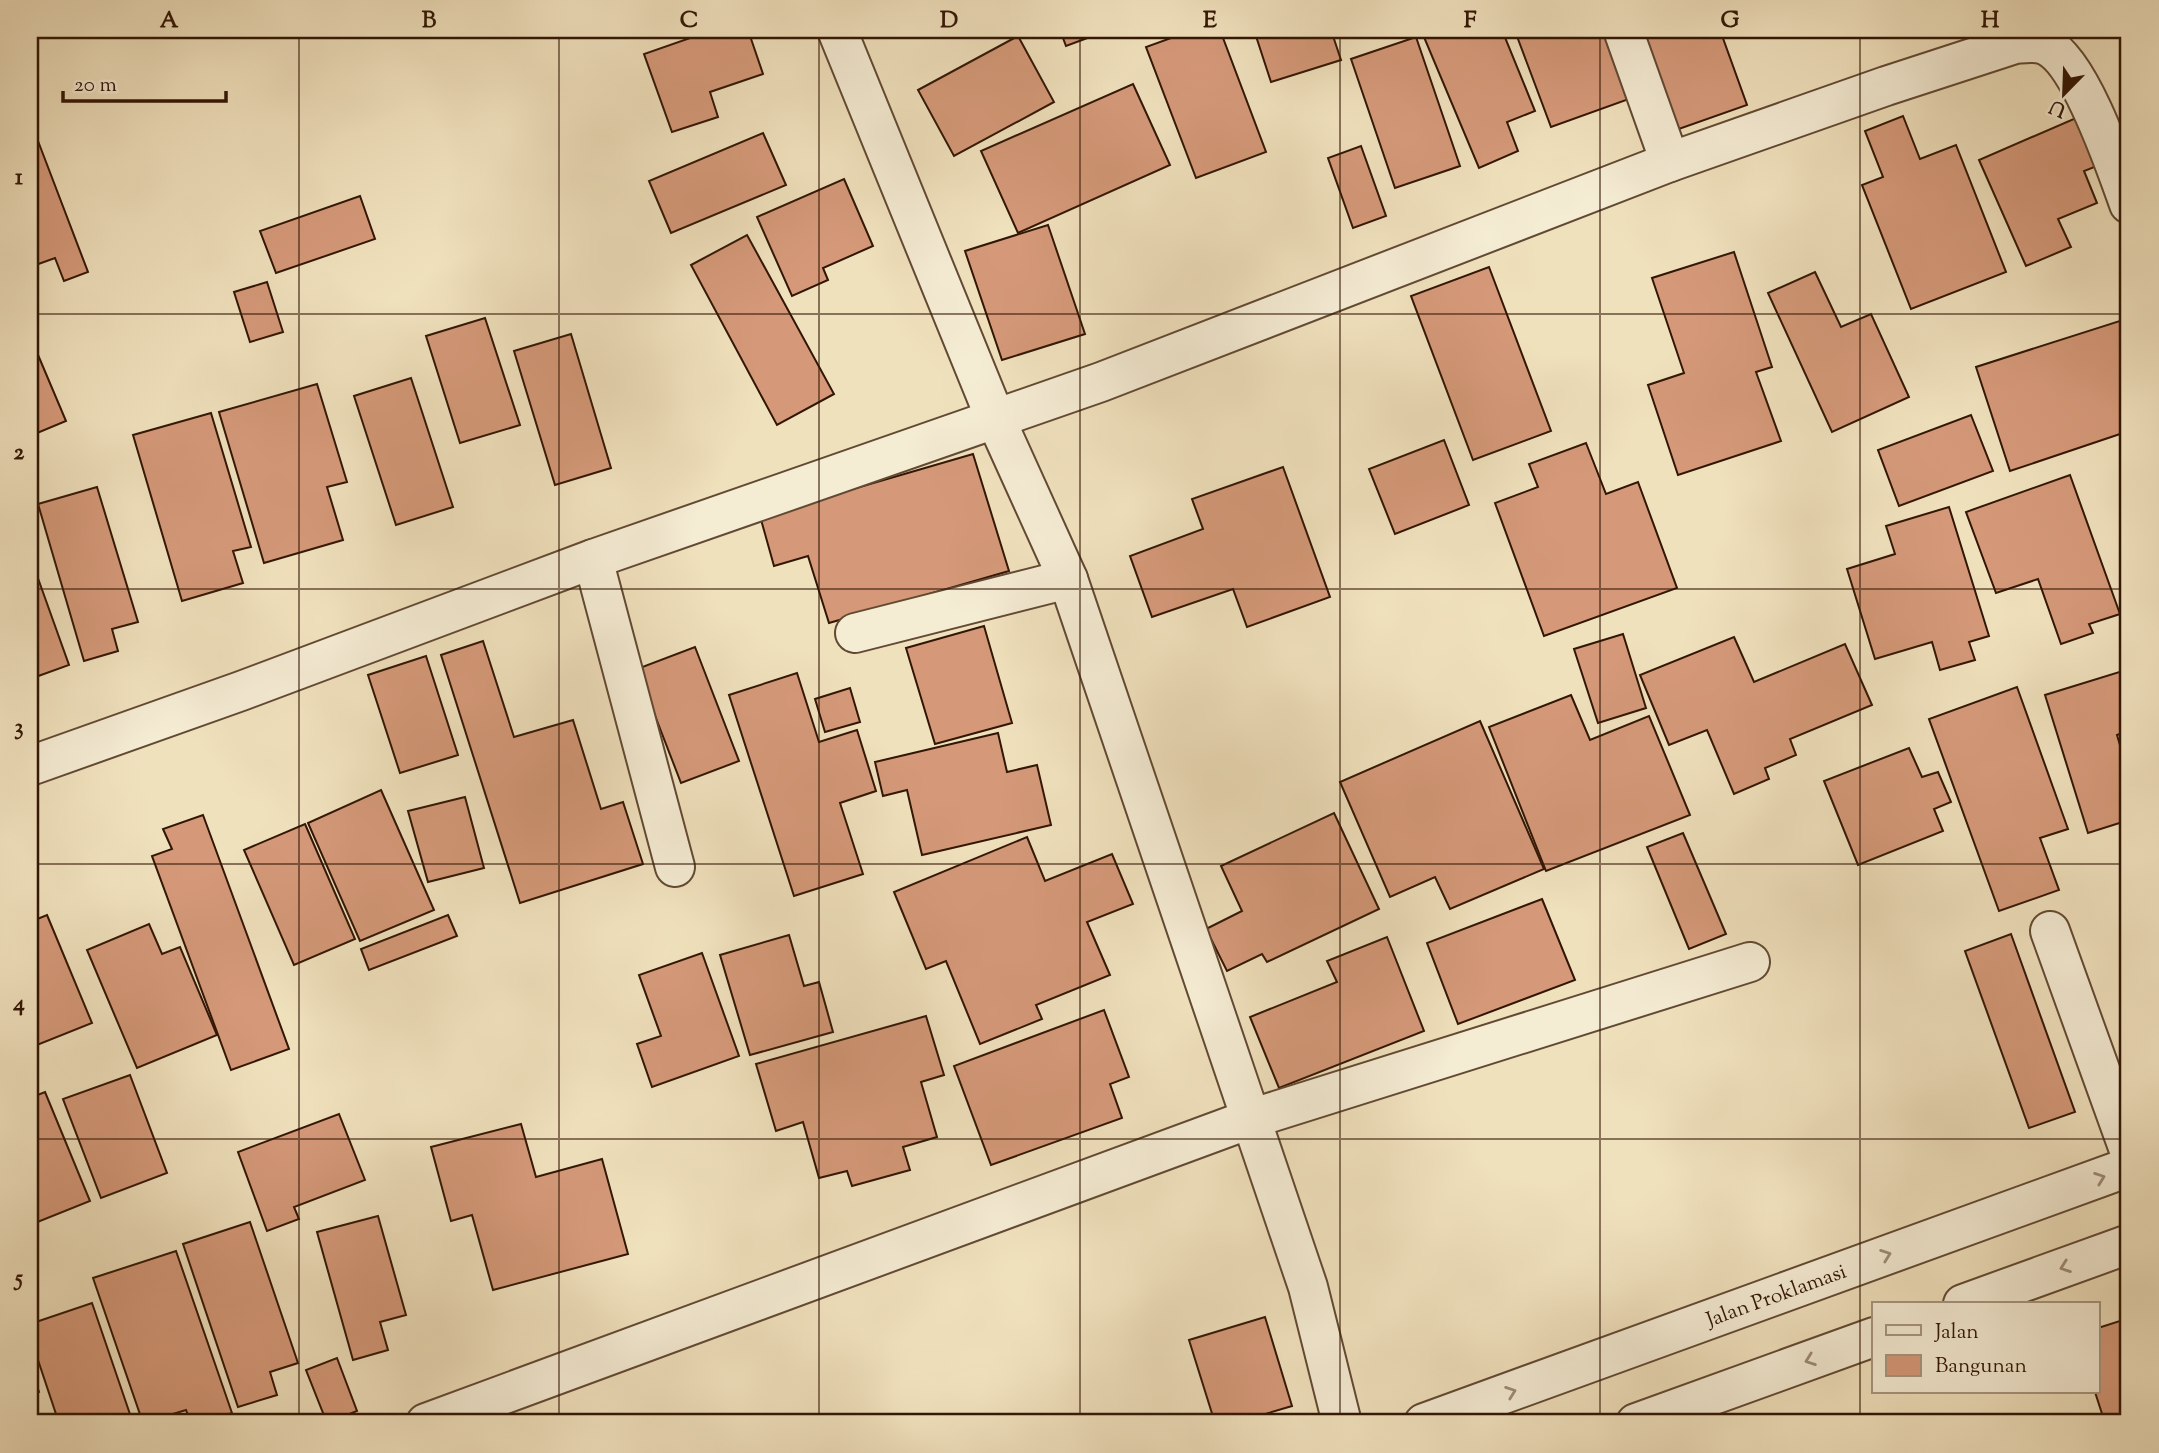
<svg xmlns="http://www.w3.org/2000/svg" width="2159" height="1453" font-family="'Sorts Mill Goudy',serif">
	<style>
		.building { fill: #d59979; stroke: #321605; stroke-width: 2 }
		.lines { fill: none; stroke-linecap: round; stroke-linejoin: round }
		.minor-casing { stroke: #624933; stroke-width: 42 }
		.minor { stroke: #f5ecd4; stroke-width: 38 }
		.oneway { stroke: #9d8c77 }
		.grid { fill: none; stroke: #321605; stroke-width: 2; stroke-opacity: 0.55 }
		.labels { text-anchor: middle; stroke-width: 5; stroke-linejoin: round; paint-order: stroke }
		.street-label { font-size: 21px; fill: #321605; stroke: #f5ecd4 }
		.neatline { fill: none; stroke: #321605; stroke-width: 2.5 }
		.grid-label { font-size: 23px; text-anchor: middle; font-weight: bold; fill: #321605 }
	</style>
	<rect width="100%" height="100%" fill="#f0e1bd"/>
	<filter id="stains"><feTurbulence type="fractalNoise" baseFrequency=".00286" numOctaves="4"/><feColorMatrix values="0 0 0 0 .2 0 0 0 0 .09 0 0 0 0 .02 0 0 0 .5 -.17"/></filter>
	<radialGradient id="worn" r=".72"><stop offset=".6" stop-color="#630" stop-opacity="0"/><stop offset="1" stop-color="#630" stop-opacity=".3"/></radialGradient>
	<g class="building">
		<polygon points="713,30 748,30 763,74 710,92 718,117 672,132 644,54"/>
		<polygon points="1060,30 1109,30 1066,46"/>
		<polygon points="1193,30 1220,30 1266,152 1196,178 1146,47"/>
		<polygon points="1254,30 1331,30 1341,60 1271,82"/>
		<polygon points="1421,30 1502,30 1535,111 1507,122 1518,151 1479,168"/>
		<polygon points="1519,30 1604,30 1629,99 1551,127 1515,31"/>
		<polygon points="1640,30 1720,30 1747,105 1676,130"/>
		<polygon points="1018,36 1054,102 954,156 918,90"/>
		<polygon points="1416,37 1460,166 1395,188 1351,59"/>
		<polygon points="1133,84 1170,165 1018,233 981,151"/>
		<polygon points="1903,116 1920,159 1956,145 2006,272 1911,309 1862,185 1883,177 1865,131"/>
		<polygon points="2076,118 2097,166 2084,171 2097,203 2058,219 2071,247 2026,266 1979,160"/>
		<polygon points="30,120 88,272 64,281 55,258 30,267"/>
		<polygon points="763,133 786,185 671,233 649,181"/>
		<polygon points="1361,146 1386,216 1353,228 1328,158"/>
		<polygon points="844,179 873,246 823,268 828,280 792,296 757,217"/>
		<polygon points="360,196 375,239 276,273 260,231"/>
		<polygon points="1048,225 1085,334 1002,360 965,251"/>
		<polygon points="747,235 834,394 777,425 691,265"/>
		<polygon points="1734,252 1772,367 1756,372 1781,441 1678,475 1648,385 1684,373 1652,278"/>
		<polygon points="1489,267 1551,431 1473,460 1411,296"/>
		<polygon points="1815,272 1841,327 1871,314 1909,397 1832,432 1768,293"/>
		<polygon points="267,282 283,332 250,342 234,292"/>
		<polygon points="485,318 520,425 460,443 426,336"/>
		<polygon points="2129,318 2129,431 2010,471 1976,367"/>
		<polygon points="571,334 611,468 555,485 514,351"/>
		<polygon points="30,336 66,421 30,436"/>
		<polygon points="411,378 453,507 396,525 354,396"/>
		<polygon points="317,384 347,482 327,487 343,540 264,563 219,412"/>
		<polygon points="211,413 251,547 233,551 243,583 182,601 133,435"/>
		<polygon points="1971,415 1993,471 1899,506 1878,450"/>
		<polygon points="1444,440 1469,505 1395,534 1369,469"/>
		<polygon points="1586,443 1606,494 1638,482 1677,588 1544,636 1495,503 1538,487 1529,464"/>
		<polygon points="973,454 1009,571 829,623 808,556 774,566 760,516"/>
		<polygon points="1283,467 1330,597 1247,627 1233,589 1152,617 1130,556 1203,529 1192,499"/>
		<polygon points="2070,475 2120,614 2089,624 2093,633 2061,644 2038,579 1996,593 1966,512"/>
		<polygon points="97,487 138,622 112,629 118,651 84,661 38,504"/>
		<polygon points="1949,507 1989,636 1969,642 1975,660 1940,670 1932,642 1875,659 1847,569 1895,554 1886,526"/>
		<polygon points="30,556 69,665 30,679"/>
		<polygon points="984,626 1012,723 935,744 906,648"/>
		<polygon points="1623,634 1646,708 1598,723 1574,649"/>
		<polygon points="1734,637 1754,682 1845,644 1872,705 1790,739 1796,755 1765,768 1769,779 1734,794 1707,730 1669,745 1640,675"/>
		<polygon points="483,641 514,737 573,720 601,809 623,802 643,864 520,903 441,655"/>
		<polygon points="695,647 739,761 681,783 637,669"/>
		<polygon points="426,656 458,755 400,773 368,675"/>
		<polygon points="2129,669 2129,731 2117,735 2129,776 2129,820 2088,833 2045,695"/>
		<polygon points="797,673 819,742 857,730 876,791 840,803 863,874 794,896 729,695"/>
		<polygon points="2017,687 2068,829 2040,838 2059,890 1999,911 1929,719"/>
		<polygon points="850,688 860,722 825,732 815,699"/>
		<polygon points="1571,695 1590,740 1649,716 1690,815 1546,871 1489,727"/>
		<polygon points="1480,721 1544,869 1450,909 1435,877 1390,897 1340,782"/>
		<polygon points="998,733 1007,772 1037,765 1051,825 922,855 907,790 883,796 875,762"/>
		<polygon points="1909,748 1922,777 1938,772 1951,802 1934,809 1943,831 1858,865 1824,781"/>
		<polygon points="381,790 434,910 360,941 308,823"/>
		<polygon points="465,797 484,868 428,882 408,811"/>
		<polygon points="1334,813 1379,909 1267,962 1262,954 1227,971 1206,929 1242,911 1221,866"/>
		<polygon points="203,815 289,1049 231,1070 152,856 172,849 163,829"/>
		<polygon points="305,824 355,939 294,965 244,850"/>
		<polygon points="1683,833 1726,934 1689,949 1647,847"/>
		<polygon points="1027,837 1045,881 1112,854 1133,904 1087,922 1110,975 1036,1005 1042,1019 980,1044 946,961 926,969 894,892"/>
		<polygon points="1542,899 1575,980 1458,1024 1427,943"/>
		<polygon points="47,915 92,1023 32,1047 30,1042 30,922"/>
		<polygon points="448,915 457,936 369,970 361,949"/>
		<polygon points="149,924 162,954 180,947 217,1035 137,1068 87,950"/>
		<polygon points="2011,934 2075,1112 2029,1128 1965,951"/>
		<polygon points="789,935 804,986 819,982 833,1032 750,1055 720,955"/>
		<polygon points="1387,937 1424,1031 1279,1088 1250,1017 1337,982 1327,961"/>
		<polygon points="702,953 739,1056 652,1087 637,1044 661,1036 639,975"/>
		<polygon points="1104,1010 1129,1077 1110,1084 1122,1118 991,1165 954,1066"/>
		<polygon points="926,1016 944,1075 921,1082 937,1137 903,1147 910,1170 852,1186 847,1171 819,1178 803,1122 776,1131 756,1064"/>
		<polygon points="130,1075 167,1173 101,1198 63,1099"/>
		<polygon points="45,1092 90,1201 30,1225 30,1098"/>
		<polygon points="339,1114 365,1180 294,1207 299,1219 267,1231 238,1152"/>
		<polygon points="521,1124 536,1177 602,1159 628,1254 493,1290 472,1215 451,1221 431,1147"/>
		<polygon points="378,1216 406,1315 380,1322 388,1350 353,1360 317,1232"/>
		<polygon points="250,1222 298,1363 270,1372 277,1395 238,1407 183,1244"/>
		<polygon points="176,1251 232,1413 202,1423 191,1423 186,1410 143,1423 93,1278"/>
		<polygon points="92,1303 133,1423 59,1423 30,1336 30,1324"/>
		<polygon points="1265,1317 1292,1406 1235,1423 1215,1423 1189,1340"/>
		<polygon points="2129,1318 2129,1423 2105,1423 2095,1392 2098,1392 2098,1328"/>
		<polygon points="337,1358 357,1411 327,1423 306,1370"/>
		<polygon points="30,1366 39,1392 30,1396"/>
	</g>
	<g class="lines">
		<g class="minor-casing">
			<g id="minor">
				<polyline points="837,30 996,420 1068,579 1308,1287 1342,1423"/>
				<polyline points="1623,30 1670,162"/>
				<polyline points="593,559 675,867"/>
				<polyline points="855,633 1068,579"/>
				<path d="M 30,766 L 241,691 L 593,559 L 1101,382 L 1670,162 L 1886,86 L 2015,44 C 2026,43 2037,41 2047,46 C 2081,63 2116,168 2129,204"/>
				<polyline points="2050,931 2129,1150"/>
				<polyline points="1963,1304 2129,1244"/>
				<polyline points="426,1423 1250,1119 1750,962"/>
				<polyline points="1424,1423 2129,1167"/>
				<polyline points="1636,1423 1874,1337"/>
			</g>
		</g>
		<use href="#minor" class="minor"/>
	</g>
	<defs><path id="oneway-chevron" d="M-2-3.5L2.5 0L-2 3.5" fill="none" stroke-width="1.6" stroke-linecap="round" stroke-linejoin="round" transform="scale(1.75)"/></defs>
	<g class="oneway">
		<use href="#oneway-chevron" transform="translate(2100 1178) rotate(-20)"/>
		<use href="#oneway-chevron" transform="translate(1886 1255) rotate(-20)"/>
		<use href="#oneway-chevron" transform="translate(2065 1267) rotate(160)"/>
		<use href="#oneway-chevron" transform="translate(1810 1360) rotate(160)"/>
		<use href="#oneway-chevron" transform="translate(1511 1392) rotate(-20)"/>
	</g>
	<path class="grid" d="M 299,30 L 299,1423M 559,30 L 559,1423M 819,30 L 819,1423M 1080,30 L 1080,1423M 1340,30 L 1340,1423M 1600,30 L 1600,1423M 1860,30 L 1860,1423M 30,314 L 2129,314M 30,589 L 2129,589M 30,864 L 2129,864M 30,1139 L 2129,1139"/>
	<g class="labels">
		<g class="street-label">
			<text transform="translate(1776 1295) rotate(-20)" y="7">Jalan Proklamasi</text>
		</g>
	</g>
	<rect width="2159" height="1453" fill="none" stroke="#f0e1bd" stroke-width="77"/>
	<rect x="1872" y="1302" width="228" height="91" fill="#f5ecd4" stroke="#a79681" stroke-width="2"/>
	<rect x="1886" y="1325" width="35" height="10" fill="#f5ecd4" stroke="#a79681" stroke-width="2"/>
	<text x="1935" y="1338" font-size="21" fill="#321605">Jalan</text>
	<rect x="1886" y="1355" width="35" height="21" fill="#d59979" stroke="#a79681" stroke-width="2"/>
	<text x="1935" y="1372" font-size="21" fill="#321605">Bangunan</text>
	<g transform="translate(2064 94) rotate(203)" stroke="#f5ecd4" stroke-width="5" paint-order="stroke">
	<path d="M0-5L12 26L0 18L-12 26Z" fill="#321605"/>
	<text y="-10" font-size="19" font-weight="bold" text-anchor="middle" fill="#321605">U</text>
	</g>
	<path d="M63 91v10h163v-10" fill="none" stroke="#321605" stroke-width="3.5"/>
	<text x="74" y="91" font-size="21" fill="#321605" stroke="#f5ecd4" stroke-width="5" paint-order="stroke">20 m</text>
	<rect x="38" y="38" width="2082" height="1376" class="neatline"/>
	<g class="grid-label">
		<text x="169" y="27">A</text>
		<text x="429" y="27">B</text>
		<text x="689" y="27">C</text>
		<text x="949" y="27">D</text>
		<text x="1210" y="27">E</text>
		<text x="1470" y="27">F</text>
		<text x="1730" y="27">G</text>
		<text x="1990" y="27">H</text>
		<text x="19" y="184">1</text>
		<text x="19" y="459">2</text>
		<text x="19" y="734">3</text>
		<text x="19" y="1010">4</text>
		<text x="19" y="1285">5</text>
	</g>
	<rect width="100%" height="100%" filter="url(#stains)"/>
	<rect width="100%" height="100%" fill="url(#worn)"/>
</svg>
